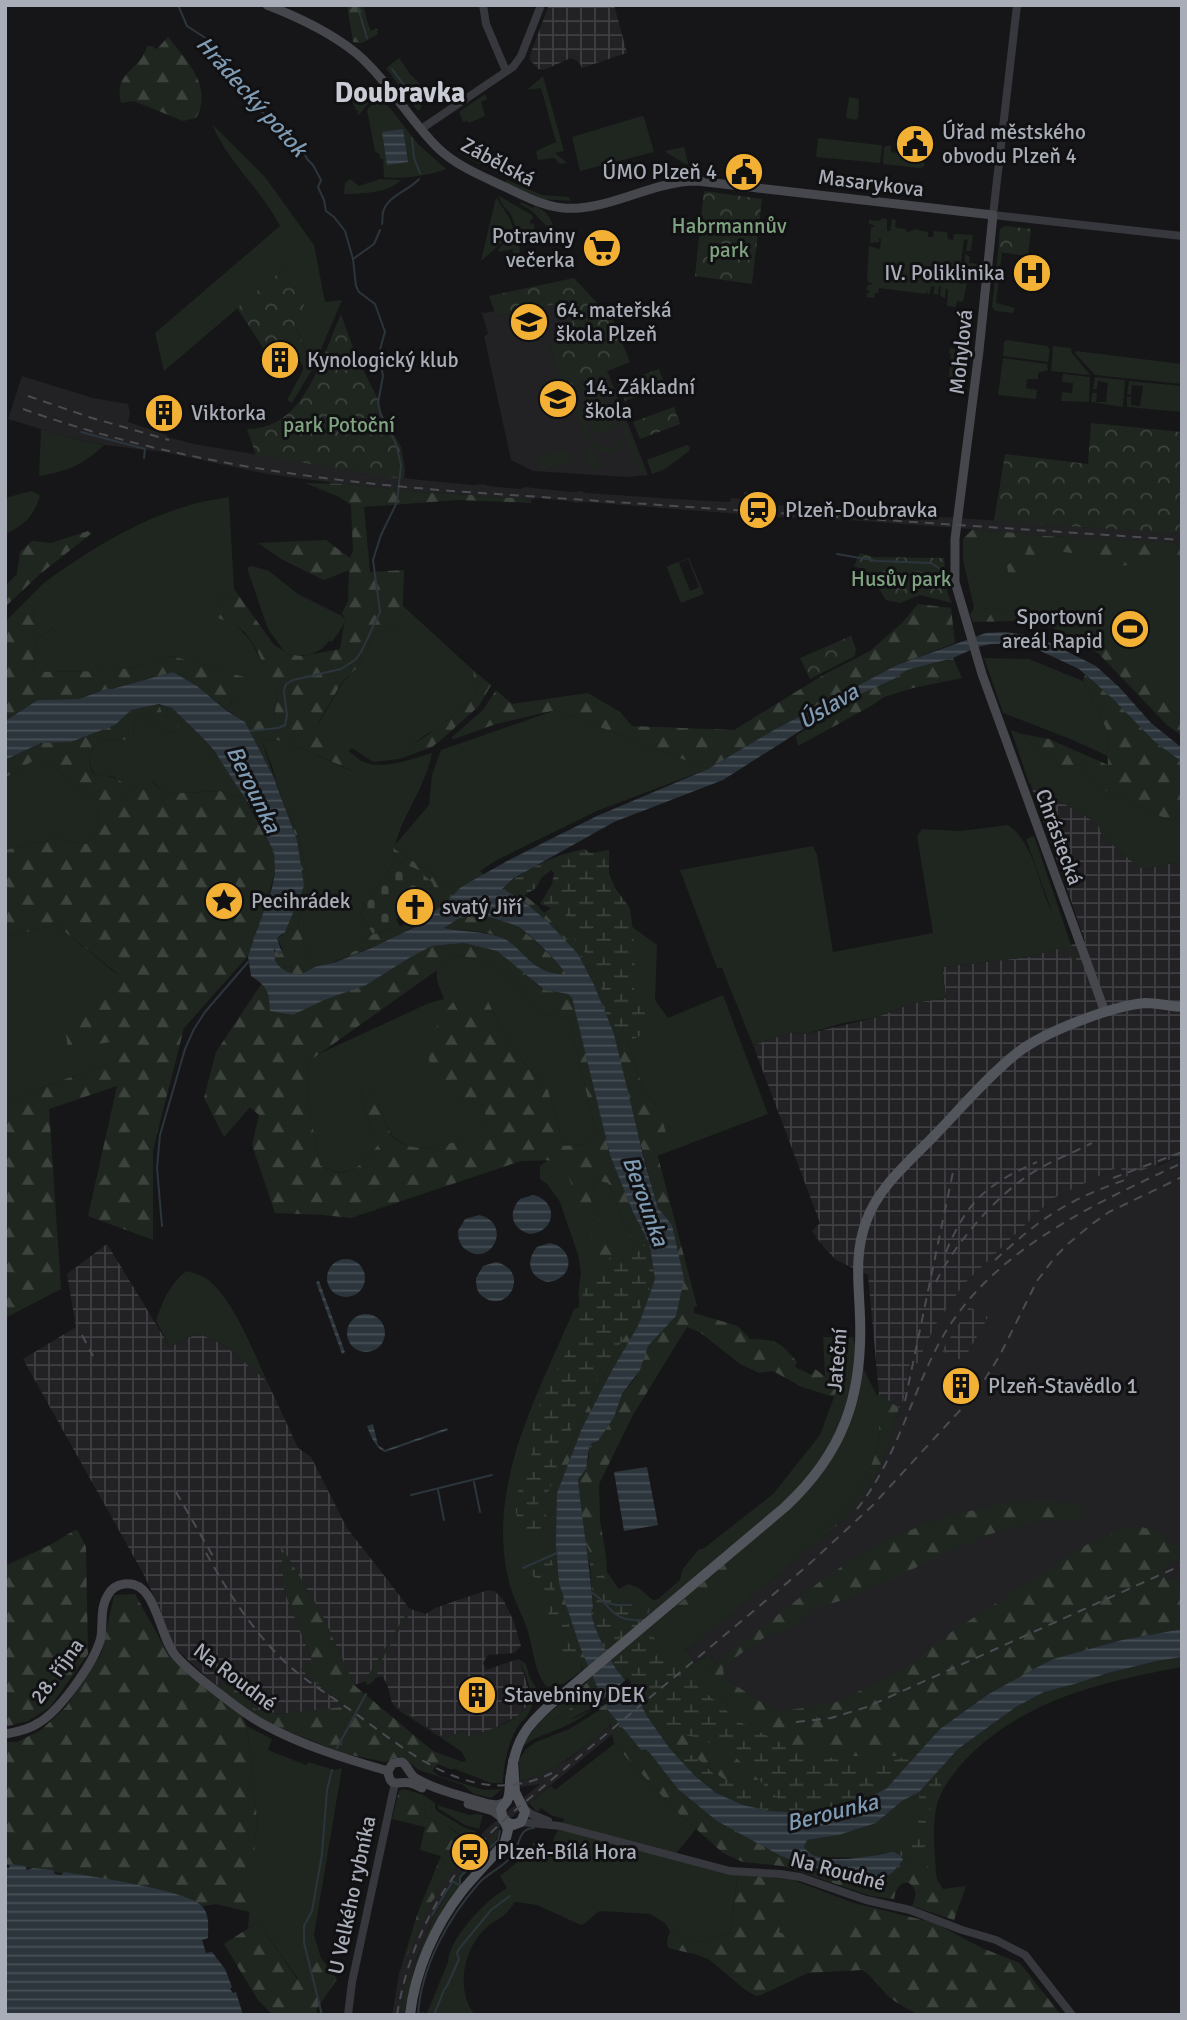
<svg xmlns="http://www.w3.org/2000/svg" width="1187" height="2020" font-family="Signika,sans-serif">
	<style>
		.built { fill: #222225 }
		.industrial { fill: url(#industrial-grid) }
		.green { fill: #1e261f; fill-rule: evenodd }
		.forest { fill: url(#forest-firs); fill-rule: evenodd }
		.wetland { fill: url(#wetland-marsh) }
		.cemetery { fill: url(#cemetery-stones) }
		.park { fill: url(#park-crowns) }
		.water { fill: url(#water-rules); fill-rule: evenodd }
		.pier { fill: #161618 }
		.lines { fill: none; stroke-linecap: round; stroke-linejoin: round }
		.stream { stroke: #2c353c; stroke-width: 2 }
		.tertiary { stroke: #37383d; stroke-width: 8 }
		.secondary { stroke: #45474d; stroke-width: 9 }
		.primary { stroke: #53555c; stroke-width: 10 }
		.rail { stroke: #4a4c52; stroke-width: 2; stroke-dasharray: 9 7; stroke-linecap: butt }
		.labels { text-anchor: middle; stroke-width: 6; stroke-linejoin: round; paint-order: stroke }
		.poi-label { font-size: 21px; fill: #a8adb8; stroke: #111113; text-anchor: start }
		.street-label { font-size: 21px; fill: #a8adb8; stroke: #111113 }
		.park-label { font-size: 21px; fill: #7fa381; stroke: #111113 }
		.water-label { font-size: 23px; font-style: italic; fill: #7f9bb3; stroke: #111113 }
		.district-label { font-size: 28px; font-weight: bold; fill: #c9ccd4; stroke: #111113 }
	</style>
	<defs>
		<pattern id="industrial-grid" width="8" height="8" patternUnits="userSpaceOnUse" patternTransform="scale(1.75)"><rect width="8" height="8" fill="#222225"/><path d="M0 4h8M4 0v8" fill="none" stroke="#3f3f43"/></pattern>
		<pattern id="forest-firs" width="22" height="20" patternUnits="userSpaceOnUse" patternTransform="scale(1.75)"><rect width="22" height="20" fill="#1e261f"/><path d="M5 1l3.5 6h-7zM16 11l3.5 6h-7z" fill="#3c433d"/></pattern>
		<pattern id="wetland-marsh" width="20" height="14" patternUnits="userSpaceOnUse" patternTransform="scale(1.75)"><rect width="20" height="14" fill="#1e261f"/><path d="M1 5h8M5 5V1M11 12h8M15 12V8" fill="none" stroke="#3c433d"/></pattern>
		<pattern id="cemetery-stones" width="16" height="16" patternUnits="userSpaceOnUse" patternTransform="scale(1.75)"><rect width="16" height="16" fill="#1e261f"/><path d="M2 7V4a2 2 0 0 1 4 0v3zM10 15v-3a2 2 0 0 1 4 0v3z" fill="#3c433d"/></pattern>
		<pattern id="park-crowns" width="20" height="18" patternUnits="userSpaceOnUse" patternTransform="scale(1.75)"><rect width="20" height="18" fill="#1e261f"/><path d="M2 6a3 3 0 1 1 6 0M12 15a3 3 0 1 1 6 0" fill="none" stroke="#3c433d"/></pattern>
		<pattern id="water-rules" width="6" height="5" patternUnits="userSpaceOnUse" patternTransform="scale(1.75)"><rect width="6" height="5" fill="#2c353c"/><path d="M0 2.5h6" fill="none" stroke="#485056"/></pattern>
	</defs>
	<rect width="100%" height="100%" fill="#161618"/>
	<g class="built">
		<polygon points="561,303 570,312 573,326 569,327 570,330 574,330 576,340 550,345 562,388 607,370 648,475 628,477 533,471 511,460 484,336 488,334 481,310 484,313 495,311 496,316"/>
		<polygon points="22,376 93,398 128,404 130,413 128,422 167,435 168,437 194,444 361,472 361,474 473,485 483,484 489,486 520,489 525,487 571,492 581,491 586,493 706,501 730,502 731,498 743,499 744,492 748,492 747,500 757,500 759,504 1182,534 1182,548 1178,547 1177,543 1028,535 1023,533 978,531 973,529 847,520 774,517 763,520 742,519 743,516 740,514 675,509 585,502 576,503 570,501 536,498 530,500 520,498 482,497 472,495 430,493 345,484 333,484 328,482 267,474 164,452 104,445 67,437 8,419"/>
		<polygon points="1182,1155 1182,1577 1166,1580 791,1732 777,1712 724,1678 723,1667 716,1664 709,1654 695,1663 687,1651 840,1523 870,1486 885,1456 899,1408 904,1399 910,1363 917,1364 936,1324 963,1285 1052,1199 1120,1166 1160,1165"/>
		<polygon points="610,1726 614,1733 499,1828 478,1850 447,1891 429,1926 417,1957 403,2015 392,2015 399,1974 427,1910 454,1867 485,1830 540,1784 521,1787 520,1781 529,1779 568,1760"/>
	</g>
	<g class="industrial">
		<polygon points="549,5 614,5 627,53 582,68 579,62 571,58 544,70 538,69 530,60 530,55"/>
		<polygon points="1030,783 1098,824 1103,837 1139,867 1147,869 1182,861 1182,1155 1125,1177 1120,1166 1052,1199 963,1285 936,1324 917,1364 910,1363 904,1399 899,1408 879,1394 868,1275 836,1260 822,1245 812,1231 820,1223 753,1045 793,1032 806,1034 874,1018 913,1003 946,998 942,967 1028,957 1085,941"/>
		<polygon points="107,1244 170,1347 198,1333 224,1345 267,1381 298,1448 311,1457 347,1528 410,1609 426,1614 435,1608 488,1590 494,1591 503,1599 514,1622 521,1646 514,1653 488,1655 483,1663 486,1670 515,1660 520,1662 530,1694 527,1706 519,1715 493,1729 467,1737 464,1731 444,1738 392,1703 387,1684 382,1676 354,1685 322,1614 282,1548 284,1590 313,1663 301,1669 344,1708 279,1714 255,1709 238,1683 216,1685 173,1646 165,1632 161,1611 144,1575 23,1359 76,1327 67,1274"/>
		<polygon points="969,1307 988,1317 963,1361 942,1351"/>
	</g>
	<g class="green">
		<polygon points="399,58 411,75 427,91 420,110 417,110 386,68"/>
		<polygon points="543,76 564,151 555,153 567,163 560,164 554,158 538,160 536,151 556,142 541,88 527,90"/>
		<polygon points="485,94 487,99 481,102 485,116 469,123 468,121 463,122 459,112"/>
		<polygon points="350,97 372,99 358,116 358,110 356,110"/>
		<path d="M 378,97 L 390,108 L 418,144 L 446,169 C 433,175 398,180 384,177 L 383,159 L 380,159 L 379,154 L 375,151 L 367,110 Z"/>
		<polygon points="849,97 859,99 858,118 856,120 846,118"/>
		<polygon points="642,116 644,117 654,152 580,171 572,137"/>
		<path d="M 212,124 L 265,177 L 314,245 L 325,302 L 342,300 L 313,368 L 292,403 L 287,400 L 303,370 L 303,366 L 299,360 L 307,354 L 295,324 L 303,305 L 287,266 L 164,371 L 155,333 L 280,226 C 261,189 228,163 212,124 Z"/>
		<polygon points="818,138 880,145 882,146 880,163 816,157"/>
		<polygon points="886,146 891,146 891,152 925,156 924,167 919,168 883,164 884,147"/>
		<polygon points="684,147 688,162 687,165 664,151"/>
		<polygon points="463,149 466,153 476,151 478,157 485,155 487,161 479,164 457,152"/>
		<path d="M 508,157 C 514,168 512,182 528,181 L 529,188 L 491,170 L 489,162 Z"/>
		<path d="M 350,179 L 359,186 L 380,179 L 401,180 C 389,193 362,194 344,194 L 345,183 Z"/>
		<polygon points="507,180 542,195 569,197 570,201 542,199 504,183"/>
		<path d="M 499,196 L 532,215 L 533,219 L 530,220 L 530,223 L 534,224 L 535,232 L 520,235 C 515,229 515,224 512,217 C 508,209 500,205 499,196 Z"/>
		<polygon points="496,197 510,219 502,219 490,242 498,246 481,261"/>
		<path d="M 521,202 L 533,208 L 535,206 C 553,214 549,222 559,235 L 557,237 L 532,211 L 520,204 Z"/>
		<polygon points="883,218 887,219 887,231 890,231 892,219 896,220 895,226 897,228 906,229 906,231 910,232 911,230 913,231 914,229 928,232 928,237 933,237 934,231 947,232 948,239 953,240 954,234 956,234 973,235 971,251 966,251 968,240 964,239 961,262 965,263 965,254 970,257 969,263 979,264 978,268 972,268 971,276 969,278 971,279 971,281 964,281 962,278 960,284 967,283 963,302 957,301 956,307 947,306 948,289 946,289 945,298 940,296 941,287 939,286 938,295 933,294 935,287 931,286 930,294 928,294 927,291 926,294 879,288 878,293 875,293 874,298 866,297 867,293 869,293 870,291 866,290 868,285 873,284 867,281 869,246 880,249 881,239 879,238 879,242 870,243 871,227 874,227 874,225 869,224 869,220 879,221"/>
		<polygon points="518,237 520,253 500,257 513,253 513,249 499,252 498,249 509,239"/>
		<polygon points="998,252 1002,253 996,303 1015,308 1013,313 995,311 992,307"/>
		<polygon points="1007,340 1047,346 1050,350 1048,362 1003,356 1004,342"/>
		<polygon points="1053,346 1071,348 1072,353 1090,375 1051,371"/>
		<polygon points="950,348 967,351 962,393 947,393 951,354 949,353"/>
		<polygon points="1076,351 1182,364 1182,384 1095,375 1075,353"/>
		<polygon points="1003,358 1047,364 1048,370 1038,373 1038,379 1027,379 1026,388 1037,390 1036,399 998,395"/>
		<path d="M 605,372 L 644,471 L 640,473 L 626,439 C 618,452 608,455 594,448 L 598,467 L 590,469 L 586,450 L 594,448 C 586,439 575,414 573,402 C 571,384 589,376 604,381 L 601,374 ZM 594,383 C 599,384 600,383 604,387 C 610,392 623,425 623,433 C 622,449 604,451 594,442 L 578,403 L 578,397 L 582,388 Z"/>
		<polygon points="1063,374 1090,377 1089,402 1061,401 1062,392 1072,393 1073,383 1062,382"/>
		<polygon points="1095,377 1125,380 1123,407 1091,402 1092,393 1097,393 1096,402 1106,402 1108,383 1098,381 1097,389 1093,389"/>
		<polygon points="1129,381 1182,386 1182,412 1127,407 1127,396 1131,397 1131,405 1140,406 1143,386 1132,385 1131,395 1127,394"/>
		<polygon points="602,393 615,428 596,435 582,400"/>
		<path d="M 41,429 L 67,437 L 104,445 C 85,464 66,472 39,476 Z"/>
		<polygon points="687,445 690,447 689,451 665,469 652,474 647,460"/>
		<polygon points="567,450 570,464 541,470 538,456"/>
		<path d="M 31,491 L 40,495 C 35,515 24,526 5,534 L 5,498 Z"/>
		<path d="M 229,497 L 234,589 L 216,603 L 251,641 L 264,666 L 270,684 L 273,686 L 277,696 L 274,721 L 245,722 L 228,711 L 232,701 L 234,687 L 243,677 L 172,656 L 146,665 L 110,671 L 33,672 L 36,639 L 54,628 L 34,625 L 33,607 L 53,585 L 45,582 C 88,551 136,521 187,506 C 200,501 215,500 229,497 Z"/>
		<path d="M 973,529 L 978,531 L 1023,533 L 1028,535 L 1177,543 L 1178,547 L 1182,548 L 1182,721 C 1143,683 1112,639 1059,618 C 1034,608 1000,612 974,607 L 963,560 L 963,539 Z"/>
		<path d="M 689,558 L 704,594 L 681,603 L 667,568 L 668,566 ZM 688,559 L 699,587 L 690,591 L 679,563 Z"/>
		<path d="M 252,566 L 269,571 L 298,594 L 342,616 L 346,621 L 332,642 L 329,641 C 319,656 301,657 284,654 L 284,651 L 268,629 L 248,571 L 248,567 Z"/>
		<polygon points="402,605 473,670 474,679 479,686 474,697 435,730 425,735 400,755 399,759 373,762 352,748 348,751 317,726 343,682 358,667 376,633 402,624"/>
		<polygon points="984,658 1029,659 1083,681 1107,730 1108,756 1068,738 1003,713"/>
		<path d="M 159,704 L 172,708 L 203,738 L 228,770 L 245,799 L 220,791 L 164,794 L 153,781 C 137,781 133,791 123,802 L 120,797 L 122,792 L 125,790 L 115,777 L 94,774 C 86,758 90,753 100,739 L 133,740 C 133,729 134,719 146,715 C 153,729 161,733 175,731 L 169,718 L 161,714 Z"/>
		<path d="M 556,710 L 708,769 L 597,811 L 497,860 L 480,871 L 484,875 L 461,887 L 442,880 L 393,848 L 395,860 L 360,914 L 373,934 L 354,940 L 363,949 L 310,966 L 298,925 L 309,885 L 299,838 L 279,791 L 272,766 L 261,739 L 285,741 L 352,771 L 361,761 C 384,771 409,759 432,753 C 426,786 403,814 395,845 L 429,805 L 432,775 L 441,750 Z"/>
		<polygon points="1011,730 1022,734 1064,769 1081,764 1102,789 1171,821 1182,812 1182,861 1147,869 1139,867 1103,837 1098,824 1029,783"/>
		<polygon points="36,759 53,766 97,803 98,832 86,844 54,839 5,850 5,778"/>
		<path d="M 1008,825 C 1035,844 1038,884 1052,912 L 1026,839 L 1034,836 L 1077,962 L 1074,963 L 1065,947 L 1028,957 L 942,967 L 946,998 L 913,1003 L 874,1018 L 843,1023 L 806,1034 L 793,1032 L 753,1045 L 722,968 L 717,968 L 680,870 L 813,846 L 817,855 L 833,952 L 933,933 L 917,836 L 922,829 L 960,831 Z"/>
		<polygon points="585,884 635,929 657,945 655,1000 668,1018 723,995 768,1114 657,1156 655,1149 659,1108 644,1092 628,1042 544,913"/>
		<polygon points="56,925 117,974 118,1061 48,1085 5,1107 5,937"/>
		<path d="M 453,953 L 499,967 L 525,992 L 539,1013 L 569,1018 L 595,1129 L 583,1144 L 564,1146 L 548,1090 L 527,1066 L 503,1032 L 489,1002 L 455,1100 L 480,1103 L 487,1118 L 485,1127 C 462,1142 418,1160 394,1137 C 387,1130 376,1097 371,1086 L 362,1086 L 361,1099 L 378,1145 C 361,1166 348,1182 320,1165 L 309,1108 L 308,1062 L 323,1052 L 429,1003 L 444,999 L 437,981 L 437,970 Z"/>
		<path d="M 548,1160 L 562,1160 L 604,1227 L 591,1200 L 595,1180 L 608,1183 L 634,1246 L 647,1273 L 641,1304 L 586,1410 L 557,1475 L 582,1671 L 563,1684 L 547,1687 C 534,1672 534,1651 528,1632 C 523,1615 513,1599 509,1582 C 485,1486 538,1395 574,1309 L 579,1307 C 579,1302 580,1301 578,1295 L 581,1272 L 578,1255 L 560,1202 L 547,1184 L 540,1179 L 540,1166 Z"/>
		<path d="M 186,1271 C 193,1273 201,1275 207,1279 C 232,1297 254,1352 267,1381 L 224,1345 L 198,1333 L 170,1347 L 156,1321 C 163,1300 169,1286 186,1271 Z"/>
		<path d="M 823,1337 L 853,1337 L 860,1362 L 877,1396 L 879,1413 L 880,1443 L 866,1478 L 846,1508 L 684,1647 L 695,1663 L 709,1654 L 716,1664 L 695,1674 L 728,1705 L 896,1756 L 923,1750 L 812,1813 L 770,1811 L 685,1764 L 670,1749 L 647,1716 L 635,1693 L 590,1565 L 606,1556 L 607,1572 L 619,1589 L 628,1584 L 639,1588 L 653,1600 L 658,1599 L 680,1580 L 682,1570 L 699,1549 L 703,1549 L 773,1494 L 820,1435 L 838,1386 L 825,1376 ZM 667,1741 L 778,1808 L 728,1787 L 721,1777 L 709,1768 L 683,1759 Z"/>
		<path d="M 410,1608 L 412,1609 C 402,1628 386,1647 379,1668 C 376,1676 376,1682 367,1685 L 365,1680 Z"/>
		<path d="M 1182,1657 L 1182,1667 C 1106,1681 1026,1699 969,1756 C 955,1771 940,1789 936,1809 C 932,1830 935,1853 936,1873 L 921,1862 L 903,1860 L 901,1856 L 884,1853 L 862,1858 L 819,1857 L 808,1852 L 804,1847 L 807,1840 L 839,1835 L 876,1823 L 902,1801 L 918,1792 L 958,1749 L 1016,1707 L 1044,1692 L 1075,1684 L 1108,1673 L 1157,1661 Z"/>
		<path d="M 519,1659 L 526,1664 L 530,1678 L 540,1694 C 533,1700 533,1707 528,1714 C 525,1719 521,1722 517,1728 C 507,1745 504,1763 503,1783 L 491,1783 L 455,1769 L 460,1761 L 464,1762 L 466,1760 L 461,1751 L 397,1709 L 392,1703 L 444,1738 L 465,1731 L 467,1737 C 486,1731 531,1719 530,1695 C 530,1684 524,1671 520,1662 L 515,1660 Z"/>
		<path d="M 586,1682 L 581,1701 L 552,1721 L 575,1718 L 592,1709 C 574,1725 555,1730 534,1739 C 528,1742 525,1746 519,1749 L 541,1720 Z"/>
		<path d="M 600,1710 L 610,1721 L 610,1726 C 583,1748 555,1773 520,1781 L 519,1760 L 526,1749 L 536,1742 L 569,1729 Z"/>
		<polygon points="247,1726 272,1739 268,1750 306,1765 308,1762 335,1770 342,1768 314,1935 321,1958 299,1980 258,1922 248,1928 257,1818"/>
		<path d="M 614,1744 L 676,1811 L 696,1829 L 674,1856 L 738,1871 L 730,1933 L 697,1942 L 670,1931 L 665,1923 L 650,1914 L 600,1911 C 593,1914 590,1922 581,1925 L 537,1905 L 515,1902 C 512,1906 509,1911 504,1915 C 499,1920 491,1922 486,1928 C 463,1949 455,1990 475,2015 L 419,2015 L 419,2012 L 427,2013 L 448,1962 C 448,1940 487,1898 507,1888 L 500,1876 L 515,1864 L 534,1842 L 551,1850 L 554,1838 L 564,1819 L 551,1815 L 541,1808 L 538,1812 L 536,1811 L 529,1803 L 551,1786 L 555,1790 Z"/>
		<polygon points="419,1770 430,1772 432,1770 439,1776 484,1790 502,1789 501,1790 491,1798 474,1794 463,1785"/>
		<path d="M 423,1795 L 435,1803 L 435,1808 L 437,1811 L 465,1828 L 476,1831 L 476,1834 L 468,1847 L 469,1849 L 462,1857 C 462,1852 463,1845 462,1840 C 458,1828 435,1820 424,1817 L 425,1806 Z"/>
		<polygon points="437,1805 469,1815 477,1814 483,1815 479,1829 465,1825 439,1809"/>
		<path d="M 499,1828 C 499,1854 461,1859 459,1887 L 406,2015 L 400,2015 L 407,1980 L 412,1977 C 426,1919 457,1870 499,1828 Z"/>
		<polygon points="793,1880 854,1903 862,1921 909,2010 888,1996 867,1973 862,1970 832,1971 778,1932"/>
	</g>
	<g class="forest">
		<polygon points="347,5 363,5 370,31 377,29 378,34 362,43 353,42"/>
		<path d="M 168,37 C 186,60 214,87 196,118 L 183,121 L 134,101 L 121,103 C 113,71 140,72 147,46 L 152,46 L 157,49 Z"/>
		<path d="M 305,483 L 345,484 L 430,493 L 472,495 L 482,497 L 520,498 L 530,500 L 532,503 L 458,500 L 364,507 L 370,572 L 404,570 L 402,624 L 376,633 L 358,667 L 342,682 L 317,725 L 361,761 L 353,771 L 285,741 L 261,739 L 279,791 L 299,838 L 309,885 L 298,925 L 310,965 L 362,949 L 353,940 C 377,932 404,929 424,914 C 430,909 433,901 436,894 L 416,869 L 395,860 L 393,848 L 442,880 L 461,887 C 425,924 397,938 350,956 C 333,963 316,966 300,976 C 281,972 274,965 273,946 L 283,950 L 277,938 L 282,936 L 296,905 L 297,840 L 273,776 L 245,722 L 274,720 L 277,696 L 273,686 L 270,685 C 263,664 255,636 235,625 C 228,621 220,619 213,616 L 216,603 L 234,589 L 274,645 L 284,651 L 285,654 L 302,656 L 340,649 C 342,641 342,628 346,621 L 342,613 L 348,601 L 349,570 L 324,580 L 281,559 L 258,543 L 326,540 L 350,558 L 353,551 L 351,505 L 339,497 Z"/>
		<path d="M 973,529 L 978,531 L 1023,533 L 1028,535 L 1177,543 L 1178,547 L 1182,548 L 1182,564 C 1159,555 1155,559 1133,564 C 1118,567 1114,564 1102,574 L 1097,556 L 1056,551 L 1034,557 L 1032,569 L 1020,574 L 1021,583 L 1017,589 L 1008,572 L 1007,565 L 1025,555 L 1029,545 L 1008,541 L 971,541 L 969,560 L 963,560 L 963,539 Z"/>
		<polygon points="88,531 92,533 40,574 5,607 5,564 7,584 17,574 20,552 32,541 51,543"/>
		<path d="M 45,582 L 53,585 L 53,592 L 33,607 L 34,625 L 55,627 L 36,639 L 33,672 L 110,671 L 146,665 L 172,656 L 244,677 C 233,689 234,697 228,711 L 197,686 L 173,672 L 112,689 L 107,689 L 79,699 L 38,700 L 5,721 L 5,622 Z"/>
		<polygon points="918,604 951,608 955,643 897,665 772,731 708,769 556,710 496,724 454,739 451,738 483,710 496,690 512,704 588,693 620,712 632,726 734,730 825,674 870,651 902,623"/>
		<path d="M 974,607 C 1000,612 1034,608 1059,618 C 1085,628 1111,646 1130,666 C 1148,684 1163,703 1182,721 L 1182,736 L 1167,725 L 1099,654 L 1052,627 L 1013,621 L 973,622 L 970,615 Z"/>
		<polygon points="953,658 962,678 913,688 884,697 871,706 798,746 796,736 850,699 894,679 907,670"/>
		<polygon points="473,670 491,685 479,706 442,739 432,747 399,759 400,755 411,746 435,730 474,697 479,686 474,679"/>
		<polygon points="1085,675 1112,698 1155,742 1182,762 1182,812 1171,821 1102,789 1081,764 1064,769 1022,734 1049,739 1108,765 1107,730 1083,681"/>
		<path d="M 159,704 L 162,714 L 169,718 L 176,718 L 179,725 L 175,731 C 161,733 153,729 146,715 C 134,719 133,729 133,740 L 100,739 C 90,753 86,758 93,774 C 106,776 120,776 126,788 L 120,797 L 123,802 C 133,791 137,781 152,781 L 164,794 L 220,791 L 245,799 L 274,852 L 275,873 L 258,930 L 248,956 L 184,1028 L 153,1150 L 153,1240 L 88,1216 L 117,1086 L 49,1109 L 61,1289 L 5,1318 L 5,1107 L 48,1085 L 118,1061 L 116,1041 L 68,1049 L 64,1020 L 117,973 L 56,925 L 5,937 L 5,850 L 54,839 L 86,844 L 98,832 L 97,803 L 53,766 L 36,759 L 5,778 L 5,760 L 41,743 L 71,742 L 115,725 L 131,710 Z"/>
		<path d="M 513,887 L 536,904 L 594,970 L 628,1042 L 644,1092 L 659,1108 L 669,1144 L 656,1149 L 697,1306 L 694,1307 L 694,1313 L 738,1326 L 750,1339 C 777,1340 779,1341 797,1362 L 795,1367 L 812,1375 L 815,1369 L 838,1386 L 834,1397 L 802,1387 L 773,1371 L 759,1373 L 740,1364 L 701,1333 L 687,1327 L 633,1415 L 599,1484 L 600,1520 L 606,1556 L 590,1565 L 583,1539 L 578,1478 L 589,1458 L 589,1448 L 614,1417 L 619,1398 L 634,1380 L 648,1346 L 676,1316 L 672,1225 L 658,1208 L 626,1090 L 614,1034 L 594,985 L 578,954 L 548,922 L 520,898 Z"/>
		<path d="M 477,914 C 491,918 508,921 520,929 C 538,941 554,959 568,976 C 558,974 545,973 537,966 C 525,958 517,945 503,938 C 485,930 463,931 444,928 L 458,919 Z"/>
		<path d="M 465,943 L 497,951 L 545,990 L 568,994 L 572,998 L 610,1155 L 632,1210 L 650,1246 L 655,1279 L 639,1324 L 611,1372 L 582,1428 L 557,1493 L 607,1709 L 641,1750 L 648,1751 L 781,1856 L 892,1873 L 903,1860 L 921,1861 L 936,1873 L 937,1880 L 943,1889 L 966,1886 L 954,1920 L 912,1906 C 916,1897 918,1890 909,1883 C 899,1881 896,1890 894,1899 L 871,1896 L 783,1866 L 743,1862 L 723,1853 L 676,1811 L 614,1744 L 610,1721 L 595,1706 L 563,1723 L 554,1724 L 551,1722 L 581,1701 L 583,1696 L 582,1689 L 587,1682 L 555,1582 L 553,1510 L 557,1475 L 586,1410 L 641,1304 L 647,1273 L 634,1246 L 608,1183 L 595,1180 L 591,1200 L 604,1227 L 613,1233 L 620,1257 L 603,1265 L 562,1160 L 521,1161 L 351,1218 L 323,1215 L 275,1213 L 252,1145 L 259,1115 L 250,1107 L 224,1137 L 204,1098 L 216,1052 L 262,983 L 269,993 L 293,1015 L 432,946 ZM 453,953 L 499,967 L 525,992 L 539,1013 L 569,1018 L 595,1129 L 583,1144 L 564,1146 L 548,1090 L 527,1066 L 503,1032 L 486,997 C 477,994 468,991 460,996 C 447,1004 429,1038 428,1052 C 428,1066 442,1093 454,1099 C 461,1102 472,1102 480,1103 L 487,1118 L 485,1127 C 462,1142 417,1160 393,1137 C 387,1130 376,1096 371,1086 L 362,1086 L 361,1099 L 378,1145 C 361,1166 347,1183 320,1165 L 309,1108 L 308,1062 L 437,970 Z"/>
		<polygon points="879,1394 899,1408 885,1456 870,1486 854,1508 840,1523 687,1651 684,1646 688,1642 846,1508 866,1478 880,1443 877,1396"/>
		<polygon points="1044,1501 1081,1504 1081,1520 1037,1521 987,1535 847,1599 811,1609 799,1624 765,1637 723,1666 724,1678 777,1712 834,1703 900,1672 950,1633 1091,1542 1136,1525 1152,1530 1182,1551 1182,1555 1162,1571 1166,1580 1182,1577 1182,1629 1122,1640 1053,1659 987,1695 940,1729 923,1750 896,1756 846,1756 794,1746 728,1705 694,1674 716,1664 822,1580 860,1554 895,1536 948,1516 1006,1503"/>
		<polygon points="75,1530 78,1531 86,1547 88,1654 50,1707 28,1721 8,1726 5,1723 5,1566 50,1545"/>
		<polygon points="281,1546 322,1614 354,1685 433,1751 460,1761 455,1769 450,1769 438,1764 430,1773 419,1770 404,1758 393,1758 385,1762 342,1753 273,1725 254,1715 216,1685 238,1683 255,1709 278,1714 343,1707 301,1669 313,1662 284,1590"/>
		<polygon points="730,1559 718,1598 682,1630 670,1612"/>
		<polygon points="135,1594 167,1652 242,1716 247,1726 257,1818 250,1912 216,1904 203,1906 198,1903 147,1887 5,1864 5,1742 17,1742 41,1730 66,1707 102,1652 114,1595"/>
		<polygon points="678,1728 713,1737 784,1801 783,1805 778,1808 767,1807 728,1787 721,1777 709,1768 683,1759 667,1741 668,1732"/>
		<polygon points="404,1789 423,1795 425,1806 424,1817 443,1823 459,1835 462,1840 462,1857 431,1903 399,1974 418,1912 441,1856 420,1850 425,1827 392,1819 399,1791"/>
		<polygon points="738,1874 793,1880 779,1932 829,1952 854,1903 935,1923 982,1948 1020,1963 1061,2015 919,2015 896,2002 888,1996 871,1975 862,1970 808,1973 761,1995 756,1996 744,1989 710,1960 698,1955 668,1948 667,1942 670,1931 697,1942 730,1933"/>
		<polygon points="258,1922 298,1980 321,1958 337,1979 316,2010 318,2015 273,2015 258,2000 224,1944"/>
	</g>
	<g class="wetland">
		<path d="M 584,849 L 591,853 L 609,850 L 609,873 L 615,888 L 630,908 L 635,949 L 634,995 L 645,1013 L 645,1021 L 641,1035 C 618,1050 607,1025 603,1005 C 601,994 603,981 598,972 C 589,955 576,941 564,927 L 565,919 L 570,899 L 564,901 L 554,909 L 540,904 L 552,884 L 554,873 L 551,870 L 542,877 L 536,888 L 520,898 L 501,889 C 526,868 553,856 584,849 Z"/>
		<path d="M 636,1246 L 650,1246 L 655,1279 L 649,1287 L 634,1324 L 606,1364 L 563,1445 L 550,1489 L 545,1495 L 540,1497 L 538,1504 L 548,1518 C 546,1529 541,1533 530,1533 C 498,1511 529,1474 533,1447 C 534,1440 531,1432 533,1425 C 534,1415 561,1359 568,1351 C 571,1347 576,1343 580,1340 C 580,1331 578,1321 579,1312 C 582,1281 606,1252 636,1246 Z"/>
		<polygon points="583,1539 599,1569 617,1595 689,1678 738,1721 793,1749 836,1759 851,1759 861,1766 874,1765 913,1755 927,1746 886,1789 858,1802 812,1813 792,1812 730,1752 702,1739 666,1730 649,1715 616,1669 604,1648 595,1627 591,1613 593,1608 590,1565"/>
		<polygon points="546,1560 551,1560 553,1562 551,1575 553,1585 580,1653 580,1660 576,1667 565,1664 560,1637 542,1600 541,1592 534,1585 536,1579 528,1571 530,1566"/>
		<path d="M 670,1749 L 683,1756 L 694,1755 L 715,1775 L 750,1790 L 757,1796 L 771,1800 L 778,1811 C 749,1810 717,1798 696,1778 C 687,1769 679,1758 670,1749 Z"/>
		<path d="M 948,1759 L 940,1790 L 930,1810 L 925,1847 L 917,1855 L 902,1856 L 894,1852 L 908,1839 L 922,1816 C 912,1787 929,1779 948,1759 Z"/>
	</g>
	<polygon class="cemetery" points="395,860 416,869 432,882 437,894 426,913 404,925 400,917 396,919 400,927 373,934 360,914"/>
	<g class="park">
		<polygon points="704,191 762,199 752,284 695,276"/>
		<polygon points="502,219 510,219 513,228 509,237 498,246 490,242 495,223"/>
		<polygon points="1005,226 1031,229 1028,256 998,252 1000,229"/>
		<polygon points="287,266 305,296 304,305 295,324 307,355 279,372 237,308"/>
		<polygon points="574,278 613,320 630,362 562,389 550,344 576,340 570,312 561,303 496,316 489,296"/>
		<path d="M 341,314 L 356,356 L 379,401 L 381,412 L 401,447 L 405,469 L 404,479 L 361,474 L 360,472 L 256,455 L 247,429 C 305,430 322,356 341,314 Z"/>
		<polygon points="659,369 665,386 625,401 618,384"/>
		<polygon points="674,407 680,424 640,439 633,422"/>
		<polygon points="1091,423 1182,432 1182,534 994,521 1005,454 1088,464"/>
		<path d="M 860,553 L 874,557 L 944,558 C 946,574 944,590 952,603 L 920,595 L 900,603 L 886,600 L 868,572 L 854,566 Z"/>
		<polygon points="851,636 856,649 855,656 810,679 800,658"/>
	</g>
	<g class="water">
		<polygon points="403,129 408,162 387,165 382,132"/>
		<path d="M 1005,632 L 1036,636 L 1096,666 L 1120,688 L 1151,723 L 1182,748 L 1182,762 L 1155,742 L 1112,698 L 1079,669 L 1032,647 L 1019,643 L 991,644 L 977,647 L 953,658 L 907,670 L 894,679 L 850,699 L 723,780 L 614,822 L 514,878 L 502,889 L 520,898 L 548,922 L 578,954 L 594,985 L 614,1034 L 645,1163 L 658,1208 L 672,1225 L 684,1279 L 676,1316 L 648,1346 L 640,1370 L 622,1394 L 614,1417 L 598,1441 L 592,1443 L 589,1448 L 586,1469 L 578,1479 C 582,1522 590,1565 593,1608 L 591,1613 L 595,1627 L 604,1648 L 616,1669 L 635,1693 L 647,1716 L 670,1749 L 696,1777 L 716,1793 L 743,1805 L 770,1811 L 812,1813 L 858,1802 L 886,1789 L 940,1729 L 987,1695 L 1032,1670 L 1053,1659 L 1122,1640 L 1182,1629 L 1182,1657 L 1157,1661 L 1108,1673 L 1075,1684 L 1044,1692 L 1016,1707 L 958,1749 L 919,1792 L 902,1801 L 876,1823 L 839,1835 L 807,1840 L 804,1847 C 818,1869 873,1855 894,1852 L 901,1856 L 903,1860 L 892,1873 L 878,1881 L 859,1882 L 781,1856 L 717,1821 L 678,1789 L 650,1753 L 646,1750 L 641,1750 L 607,1709 L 580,1647 L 559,1583 L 556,1544 L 557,1493 L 582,1428 L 611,1372 L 639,1324 L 655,1279 L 650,1246 L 632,1210 L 610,1155 L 572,998 L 568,994 L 545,990 L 497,951 L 464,943 L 432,946 L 409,958 L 366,985 L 324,1000 L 293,1015 L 270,1011 C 269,991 268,987 251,976 L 248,956 L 272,888 L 275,873 L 274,852 L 252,809 L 215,752 L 203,738 L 172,708 L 159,704 L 131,710 L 115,725 L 71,742 L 41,743 L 5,760 L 5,721 L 38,700 L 79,699 L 107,689 L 112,689 L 173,672 L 197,686 L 227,711 L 245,722 L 273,776 L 297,840 L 304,886 L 285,932 L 277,938 L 282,953 L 279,955 L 274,948 C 273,966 283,972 300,975 L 315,967 L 336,962 L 369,949 L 413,928 L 446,902 L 461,887 L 509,860 L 597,816 L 708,769 L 772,731 L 897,665 L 986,633 ZM 477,914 C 491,918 507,921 520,928 C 537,940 554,958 567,975 C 558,974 548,973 540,968 C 525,960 517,943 500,937 C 482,931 462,932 444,928 L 458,919 Z"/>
		<path d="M 533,1195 C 559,1201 556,1232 530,1234 C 512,1229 507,1213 520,1199 Z"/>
		<path d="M 479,1215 C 513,1223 492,1266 468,1251 C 460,1247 458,1239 458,1231 L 465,1219 Z"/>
		<path d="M 550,1243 C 576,1249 574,1280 547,1282 C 529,1277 525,1261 537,1247 Z"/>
		<circle cx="346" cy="1278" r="19"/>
		<path d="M 496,1262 C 530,1270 510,1313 485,1298 C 477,1294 476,1287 476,1278 L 483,1266 Z"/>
		<polygon points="319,1281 345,1352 342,1354 316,1282"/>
		<circle cx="366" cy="1333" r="19"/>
		<path d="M 373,1424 L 378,1445 L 385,1450 L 447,1428 L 448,1430 L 385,1452 C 376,1449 370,1435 367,1426 Z"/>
		<polygon points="647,1467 658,1525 624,1531 614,1472"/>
		<path d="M 10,1864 L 25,1866 L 27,1870 L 33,1868 L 53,1870 L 55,1874 L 61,1875 L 64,1872 C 89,1876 187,1890 202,1906 C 210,1915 208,1927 208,1938 L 202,1940 L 206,1953 L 212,1952 L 225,1969 L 232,1987 L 230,1989 L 233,1993 L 236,1992 L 243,2015 L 5,2015 L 5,1868 L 9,1868 Z"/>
	</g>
	<polygon class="pier" points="628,1678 631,1683 602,1707 600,1702"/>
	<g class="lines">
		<g class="stream">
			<polyline points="178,5 187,26 207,39 247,90 259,110 269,117 276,127 300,143 307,159 313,165 321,180 318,187 324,200 326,211 334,217 345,231 353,259 356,286 359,292 375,304 385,332 379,353 383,376 378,403 381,415 396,444 401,465 397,502 381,535 373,560 380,612 361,652 355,660 341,669 293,680 286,684 284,690"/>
			<polyline points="357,5 367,38"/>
			<polyline points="392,69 410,93 415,104"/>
			<polyline points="412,138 414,158 420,173"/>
			<path d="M 382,224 C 383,220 382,216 383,212 C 388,195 409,191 419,179"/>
			<polyline points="353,259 374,244 380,230"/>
			<polyline points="81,432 145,449 144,458"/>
			<polyline points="837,554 877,561 931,563 939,568 946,578"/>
			<polyline points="250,731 278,728 285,725 287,715 284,692"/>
			<polyline points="162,1226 157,1168 160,1135 185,1049 194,1029 205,1012 248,962"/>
			<polyline points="474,1482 480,1512"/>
			<polyline points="438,1490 444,1520"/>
			<polyline points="411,1495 492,1475"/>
			<polyline points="523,1568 557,1553"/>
			<path d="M 591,1592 C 613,1605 609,1622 643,1620"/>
			<polyline points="604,1602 616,1605 631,1605"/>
			<polyline points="648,1613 649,1609"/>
			<polyline points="337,1748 366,1694"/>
			<polyline points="460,1887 460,1877 498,1840 500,1831"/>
			<polyline points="432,1915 453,1881 459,1885"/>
			<polyline points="322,2015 304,1943 304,1926 312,1911 322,1854 327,1790 332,1770"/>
			<path d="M 418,2015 C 421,1967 448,1918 479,1883 C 489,1872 504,1867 513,1855 C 520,1845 518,1828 534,1828"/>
			<polyline points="434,2015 444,1990 447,1986 459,1959 457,1953 459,1949 491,1910 510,1896"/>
		</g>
		<g class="tertiary">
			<polyline points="483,5 486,24 506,71"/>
			<polyline points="1017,5 993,215 1182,236"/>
			<polyline points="421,129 513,67 521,56 541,5"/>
			<polyline points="524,1808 531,1814 548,1821"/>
			<polyline points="521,1822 560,1826 730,1871 780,1874 800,1877 866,1900 910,1910 962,1930 996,1940 1025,1955 1072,2015"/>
			<polyline points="348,2015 352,1982 395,1783"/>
		</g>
		<g class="secondary">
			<path d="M 267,5 C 298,17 330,32 356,53 C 388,80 409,120 439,149 C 457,166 482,176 503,186 C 522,195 542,206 563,208 C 607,212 651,181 697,181 L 993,215 L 979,351 L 955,539 L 955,582 L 982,674 L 1105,1012"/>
			<path d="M 5,1734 C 18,1732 30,1729 40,1722 C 61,1709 96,1660 101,1637 C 103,1623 100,1607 108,1595 C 111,1589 117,1585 124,1584 C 157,1579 158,1636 176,1656 C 187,1669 202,1680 216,1691 C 231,1702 246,1715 263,1724 C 301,1745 346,1759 388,1771"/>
			<path d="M 388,1771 L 393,1763 L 402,1762 C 409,1767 409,1775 417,1779 C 438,1791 466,1797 489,1804 L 497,1805 L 506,1802"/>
			<path d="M 388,1771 C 390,1790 399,1780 410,1783 C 414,1784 418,1786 422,1788"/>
			<polyline points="468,1804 493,1811 502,1818"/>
		</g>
		<g class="primary">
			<path d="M 513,1761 L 515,1792 L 525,1812 L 521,1822 L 513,1825 L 503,1820 L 501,1810 C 502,1806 505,1804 507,1801 C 511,1794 509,1782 511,1774 C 516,1740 526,1726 551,1704 L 785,1507 C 843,1453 863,1396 860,1317 C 859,1285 854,1254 866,1222 C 878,1187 909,1162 934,1136 C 961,1108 987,1077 1017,1053 C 1044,1032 1111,1006 1145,1003 C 1157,1003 1170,1006 1182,1007"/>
			<path d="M 410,2015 C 415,1970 435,1926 462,1891 C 476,1874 491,1859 505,1842 L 508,1830 L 505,1822"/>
		</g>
		<g class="rail">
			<polyline points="28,396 92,418 169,440"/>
			<path d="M 23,409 C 165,460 316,481 466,492 L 1182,540"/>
			<polyline points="1113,1178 1182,1152"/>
			<path d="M 946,1252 C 967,1201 987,1184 1037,1162"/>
			<path d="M 995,1260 C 1015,1242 1036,1223 1060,1209 C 1080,1197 1102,1188 1125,1180"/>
			<path d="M 936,1282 C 953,1246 995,1197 1029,1175 C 1048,1162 1071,1154 1092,1143"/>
			<polyline points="82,1335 93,1356"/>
			<polyline points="905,1401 953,1172"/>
			<polyline points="176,1492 214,1558"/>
			<path d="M 857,1509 C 894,1463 909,1403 935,1351 C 983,1254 1088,1207 1182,1163"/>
			<path d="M 206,1553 C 227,1590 246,1621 276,1653 C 297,1676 326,1693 352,1711 C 412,1754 474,1811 552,1773"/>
			<polyline points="796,1722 831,1718 867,1707 1182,1565"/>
			<path d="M 397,2015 C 411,1932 450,1867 513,1812 L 806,1567 L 872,1506 L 964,1406 L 982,1384 L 1000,1355 L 1037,1281 L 1055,1257 L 1069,1243 L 1092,1224 L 1109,1212 L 1182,1177"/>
		</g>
	</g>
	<defs>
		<g id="civic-disc" transform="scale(2.0125)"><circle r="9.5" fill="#f2b134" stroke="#111113"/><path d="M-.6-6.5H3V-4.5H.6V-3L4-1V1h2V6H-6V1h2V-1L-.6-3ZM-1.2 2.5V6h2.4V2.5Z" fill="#111"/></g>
		<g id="supermarket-disc" transform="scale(2.0125)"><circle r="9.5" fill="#f2b134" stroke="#111113"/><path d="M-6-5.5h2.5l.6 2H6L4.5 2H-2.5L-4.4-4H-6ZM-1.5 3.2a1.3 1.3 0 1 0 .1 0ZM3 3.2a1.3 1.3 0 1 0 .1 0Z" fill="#111"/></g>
		<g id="hospital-disc" transform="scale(2.0125)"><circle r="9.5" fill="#f2b134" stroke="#111113"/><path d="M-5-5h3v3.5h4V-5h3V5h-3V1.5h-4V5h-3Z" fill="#111"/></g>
		<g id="school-disc" transform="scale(2.0125)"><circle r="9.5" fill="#f2b134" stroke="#111113"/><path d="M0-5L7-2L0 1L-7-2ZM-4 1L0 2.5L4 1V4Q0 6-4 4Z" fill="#111"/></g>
		<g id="building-disc" transform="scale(2.0125)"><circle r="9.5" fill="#f2b134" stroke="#111113"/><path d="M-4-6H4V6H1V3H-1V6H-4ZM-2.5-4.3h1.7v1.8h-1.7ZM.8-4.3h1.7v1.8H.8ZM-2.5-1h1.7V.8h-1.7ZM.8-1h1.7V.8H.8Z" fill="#111"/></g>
		<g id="station-disc" transform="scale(2.0125)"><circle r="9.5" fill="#f2b134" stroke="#111113"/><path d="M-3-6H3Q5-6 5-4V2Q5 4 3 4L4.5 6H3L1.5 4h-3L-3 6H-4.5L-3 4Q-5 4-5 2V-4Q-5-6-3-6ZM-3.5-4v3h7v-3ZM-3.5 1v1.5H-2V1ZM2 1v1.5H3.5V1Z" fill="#111"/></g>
		<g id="stadium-disc" transform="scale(2.0125)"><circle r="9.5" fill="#f2b134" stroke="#111113"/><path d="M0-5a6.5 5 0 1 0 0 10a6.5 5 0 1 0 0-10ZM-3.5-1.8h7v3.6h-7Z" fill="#111"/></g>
		<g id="sight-disc" transform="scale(2.0125)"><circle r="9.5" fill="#f2b134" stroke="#111113"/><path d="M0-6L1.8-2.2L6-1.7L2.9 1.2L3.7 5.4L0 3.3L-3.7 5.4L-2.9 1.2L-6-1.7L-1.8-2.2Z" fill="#111"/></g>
		<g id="church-disc" transform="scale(2.0125)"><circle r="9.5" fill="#f2b134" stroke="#111113"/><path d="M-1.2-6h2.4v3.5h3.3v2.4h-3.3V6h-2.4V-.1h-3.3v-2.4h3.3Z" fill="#111"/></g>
	</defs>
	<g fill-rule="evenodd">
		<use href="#civic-disc" x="915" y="144"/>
		<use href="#civic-disc" x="744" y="172"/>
		<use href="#supermarket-disc" x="602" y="248"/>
		<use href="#hospital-disc" x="1032" y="273"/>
		<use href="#school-disc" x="529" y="322"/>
		<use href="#building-disc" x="280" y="360"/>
		<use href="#school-disc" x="558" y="399"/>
		<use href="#building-disc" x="164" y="413"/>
		<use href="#station-disc" x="758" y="510"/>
		<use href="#stadium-disc" x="1130" y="629"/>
		<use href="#sight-disc" x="224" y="901"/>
		<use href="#church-disc" x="415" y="907"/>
		<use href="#building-disc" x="961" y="1386"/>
		<use href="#building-disc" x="477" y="1695"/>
		<use href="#station-disc" x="470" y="1852"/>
	</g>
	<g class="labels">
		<g class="poi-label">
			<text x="942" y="139">Úřad městského<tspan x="942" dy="24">obvodu Plzeň 4</tspan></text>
			<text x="717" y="179" text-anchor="end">ÚMO Plzeň 4</text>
			<text x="575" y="243" text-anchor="end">Potraviny<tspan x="575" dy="24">večerka</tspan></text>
			<text x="1005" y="280" text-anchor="end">IV. Poliklinika</text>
			<text x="556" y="317">64. mateřská<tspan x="556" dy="24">škola Plzeň</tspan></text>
			<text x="307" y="367">Kynologický klub</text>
			<text x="585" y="394">14. Základní<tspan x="585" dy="24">škola</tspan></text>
			<text x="191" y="420">Viktorka</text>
			<text x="785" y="517">Plzeň-Doubravka</text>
			<text x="1103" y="624" text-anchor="end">Sportovní<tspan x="1103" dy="24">areál Rapid</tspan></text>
			<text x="251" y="908">Pecihrádek</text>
			<text x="442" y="914">svatý Jiří</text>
			<text x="988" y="1393">Plzeň-Stavědlo 1</text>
			<text x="504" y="1702">Stavebniny DEK</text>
			<text x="497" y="1859">Plzeň-Bílá Hora</text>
		</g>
		<g class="street-label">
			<text transform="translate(498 162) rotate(28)" y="7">Zábělská</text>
			<text transform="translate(871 183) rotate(7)" y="7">Masarykova</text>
			<text transform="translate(961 352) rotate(-84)" y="7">Mohylová</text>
			<text transform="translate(1059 837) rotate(70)" y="7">Chrástecká</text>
			<text transform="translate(837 1360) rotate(-85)" y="7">Jateční</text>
			<text transform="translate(57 1671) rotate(-54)" y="7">28. října</text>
			<text transform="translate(235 1677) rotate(37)" y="7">Na Roudné</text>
			<text transform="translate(838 1871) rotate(15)" y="7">Na Roudné</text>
			<text transform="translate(352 1895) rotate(-78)" y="7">U Velkého rybníka</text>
		</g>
		<g class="park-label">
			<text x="729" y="233">Habrmannův<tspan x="729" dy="24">park</tspan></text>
			<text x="339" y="432">park Potoční</text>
			<text x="901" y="586">Husův park</text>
		</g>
		<g class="water-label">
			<text transform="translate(252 96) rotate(48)" y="8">Hrádecký potok</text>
			<text transform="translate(828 706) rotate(-31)" y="8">Úslava</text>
			<text transform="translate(254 789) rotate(64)" y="8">Berounka</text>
			<text transform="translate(646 1201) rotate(70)" y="8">Berounka</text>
			<text transform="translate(832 1812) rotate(-14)" y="8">Berounka</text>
		</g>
		<g class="district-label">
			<text x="400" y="102">Doubravka</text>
		</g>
	</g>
	<rect width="1187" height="2020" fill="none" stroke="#a8adb8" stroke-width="14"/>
</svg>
